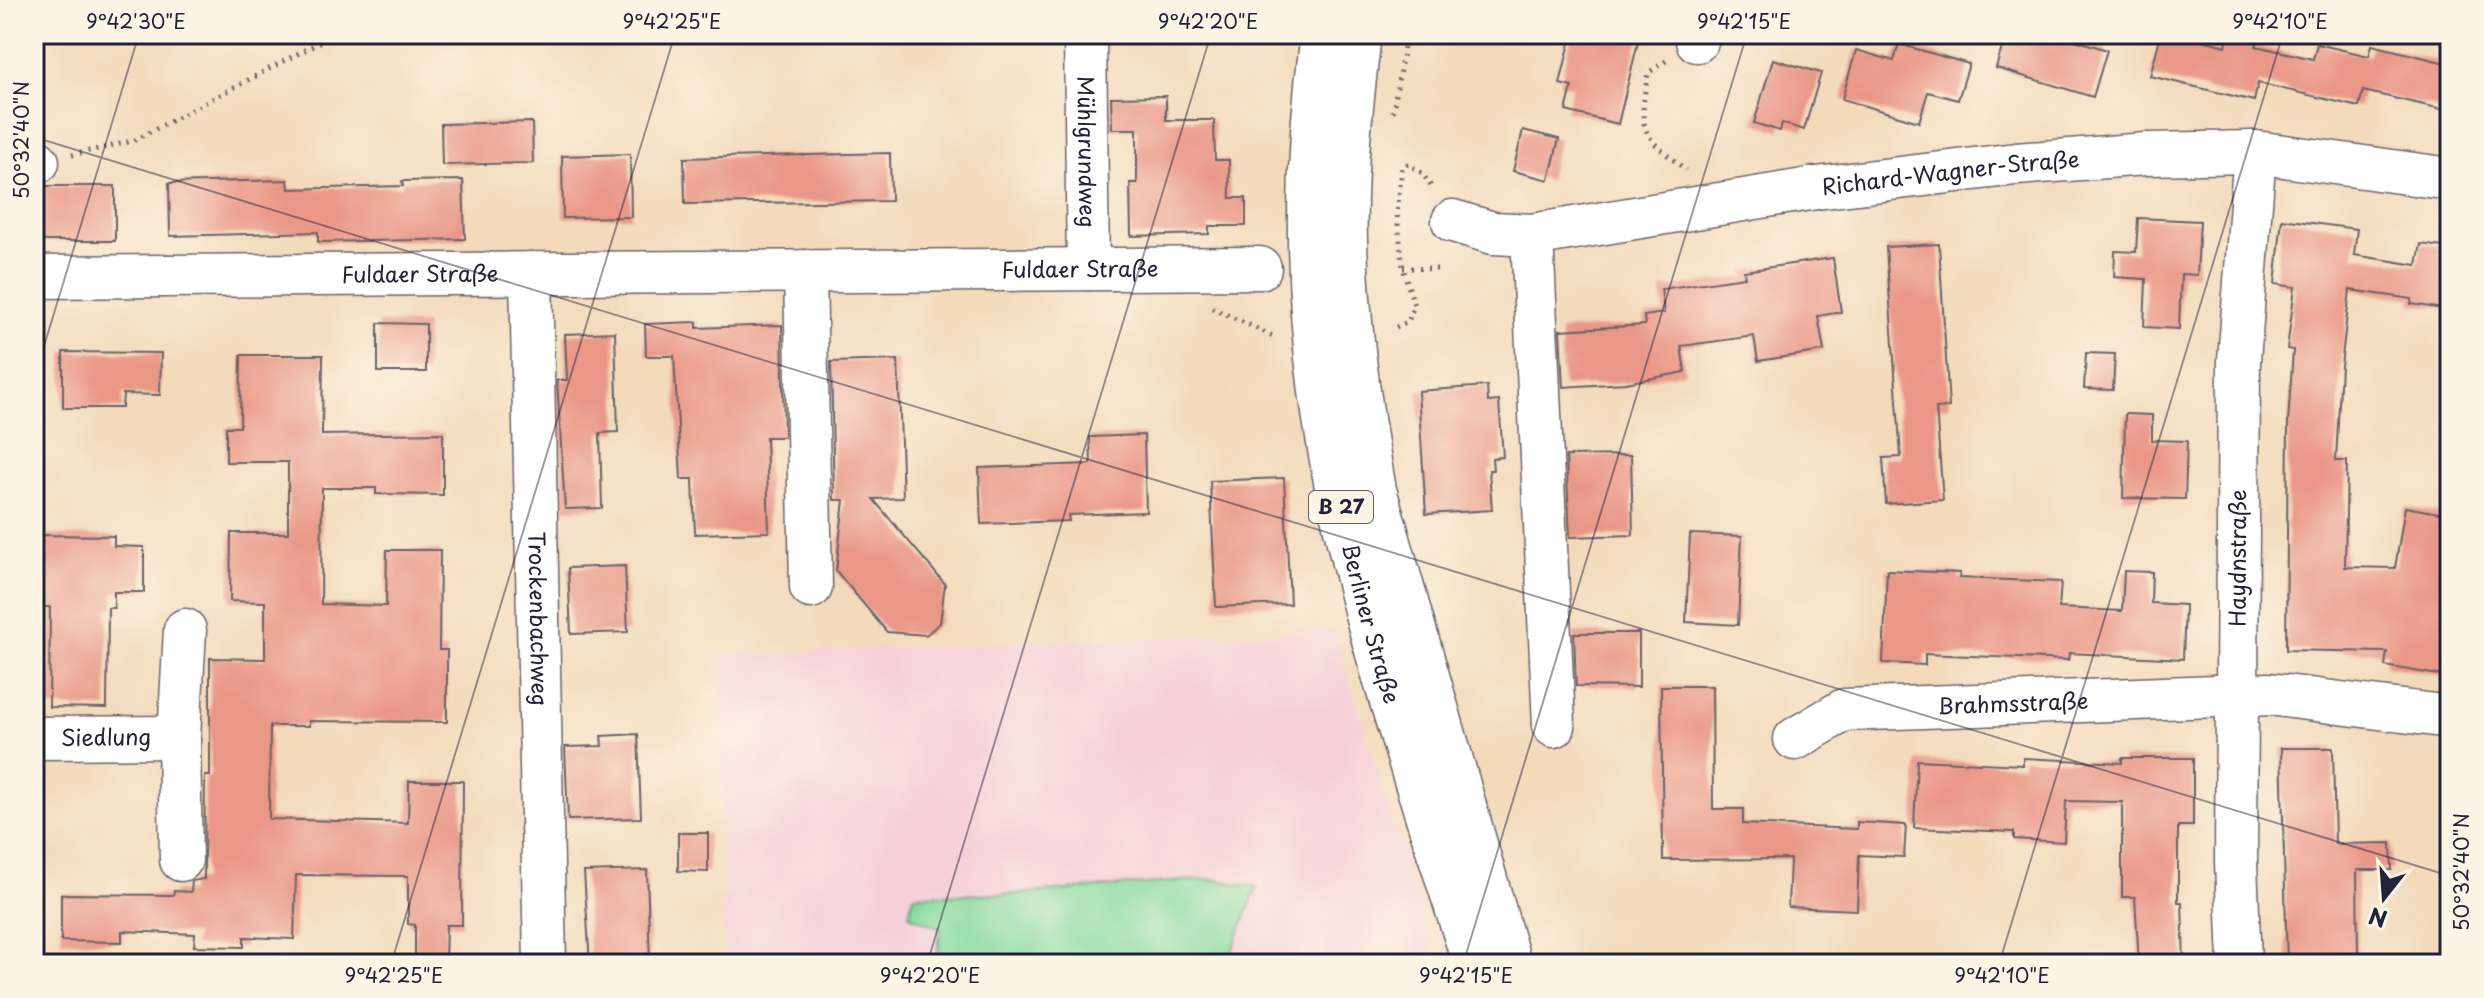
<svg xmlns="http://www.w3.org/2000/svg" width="2484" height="998" font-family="'Playpen Sans',sans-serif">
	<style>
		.built { fill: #f6cfd8 }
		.green { fill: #82da9f; stroke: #527e6d; stroke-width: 2 }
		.building { fill: #ea9787 }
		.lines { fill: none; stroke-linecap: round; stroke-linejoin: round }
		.minor-casing { stroke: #6b6268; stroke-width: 45 }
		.highway-casing { stroke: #6b6268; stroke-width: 47 }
		.path { stroke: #6b6268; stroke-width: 5; stroke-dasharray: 2 6; stroke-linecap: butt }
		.minor { stroke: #fff; stroke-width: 42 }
		.highway { stroke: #fff; stroke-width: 44 }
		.ticks { fill: none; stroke: #22223b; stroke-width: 2; stroke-opacity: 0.45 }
		.labels { text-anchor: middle; stroke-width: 6; stroke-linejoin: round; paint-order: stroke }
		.shield { fill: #fcf5e5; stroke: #63616e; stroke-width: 2 }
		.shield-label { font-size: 20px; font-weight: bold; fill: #22223b }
		.street-label { font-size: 22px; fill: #22223b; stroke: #fcf5e5 }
		.neatline { fill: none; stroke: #22223b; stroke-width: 3 }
		.ticks-label { font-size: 20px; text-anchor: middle; fill: #22223b }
	</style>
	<rect width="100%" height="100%" fill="#fcf5e5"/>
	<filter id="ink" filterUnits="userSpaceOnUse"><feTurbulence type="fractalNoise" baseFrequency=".0125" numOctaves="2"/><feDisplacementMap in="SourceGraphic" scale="16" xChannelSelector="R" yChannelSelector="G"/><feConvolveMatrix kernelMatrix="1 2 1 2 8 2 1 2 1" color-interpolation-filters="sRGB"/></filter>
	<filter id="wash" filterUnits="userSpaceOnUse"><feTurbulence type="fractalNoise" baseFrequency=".006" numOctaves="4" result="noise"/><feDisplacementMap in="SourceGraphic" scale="32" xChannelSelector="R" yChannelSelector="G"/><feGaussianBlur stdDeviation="1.8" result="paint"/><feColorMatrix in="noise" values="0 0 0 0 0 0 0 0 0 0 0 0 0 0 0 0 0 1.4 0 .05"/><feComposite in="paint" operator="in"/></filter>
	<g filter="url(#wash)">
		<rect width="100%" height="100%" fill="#f3dabb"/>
		<polygon class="built" points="1334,631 1437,964 725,964 718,655"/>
		<polygon class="green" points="1211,879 1257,887 1227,964 937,964 940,928 909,915 914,895 1016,894"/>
		<g id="blocks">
			<g class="building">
				<polygon points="1572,34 1640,34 1618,124 1566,111 1572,87 1560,84"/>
				<polygon points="2006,34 2056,34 2107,50 2093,97 1996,68"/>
				<polygon points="2161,34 2178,34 2226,46 2229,34 2238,34 2258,39 2256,46 2313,59 2317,44 2369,56 2372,45 2450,64 2450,111 2363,91 2359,107 2258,83 2254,101 2150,76"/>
				<polygon points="1899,44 1969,64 1958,100 1928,92 1919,122 1842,99 1856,50 1894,61"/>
				<polygon points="1773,59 1821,73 1804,130 1782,123 1780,131 1754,123"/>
				<polygon points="1166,96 1166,120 1214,120 1215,160 1229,160 1230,198 1246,198 1246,226 1209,226 1209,234 1131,236 1130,183 1137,183 1137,129 1112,129 1111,97"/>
				<polygon points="532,122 533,163 442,165 441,124"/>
				<polygon points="1523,130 1559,139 1549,180 1513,171"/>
				<polygon points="890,153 891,201 685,204 684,158"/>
				<polygon points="630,154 631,217 563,218 562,156"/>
				<polygon points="288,180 289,189 403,186 402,181 463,180 465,239 318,242 318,232 170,236 169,183"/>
				<rect x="34" y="186" width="81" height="55"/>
				<polygon points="2138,218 2200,221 2197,275 2181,274 2179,329 2144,327 2146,279 2114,277 2115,251 2136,252"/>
				<polygon points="2282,219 2357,229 2354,255 2417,265 2421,244 2450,248 2450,310 2411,304 2412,299 2350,290 2341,366 2336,461 2347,461 2345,567 2395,568 2405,507 2450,515 2450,677 2385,666 2387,652 2286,650 2288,423 2293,350 2287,349 2295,287 2275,284"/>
				<polygon points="1939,244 1949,407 1936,408 1943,500 1886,504 1883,458 1901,457 1886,247"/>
				<polygon points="1833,258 1841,312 1818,316 1824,351 1758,361 1754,336 1681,346 1685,372 1626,383 1563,387 1560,330 1645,325 1644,316 1664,313 1661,289 1745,277 1744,271"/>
				<polygon points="697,322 697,328 782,325 784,437 766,437 769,532 695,534 693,479 681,479 674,356 646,356 645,324"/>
				<polygon points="378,323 426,324 426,372 378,372"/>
				<polygon points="615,332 618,432 600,433 602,508 565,509 557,380 567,380 565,334"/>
				<polygon points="63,352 161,353 160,395 123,394 122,408 63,408"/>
				<polygon points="2086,353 2115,354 2113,390 2084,389"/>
				<polygon points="241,355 323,355 322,435 443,433 443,495 376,494 376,488 322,488 321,604 386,606 387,550 440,550 439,650 447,650 447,722 309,721 309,726 270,726 269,819 408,823 409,781 463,781 462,925 446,925 445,964 415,964 415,925 408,924 408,876 296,875 294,939 244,937 244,947 194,946 195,934 122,931 122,942 61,941 61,894 173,895 174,891 191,892 192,881 204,879 205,776 210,776 210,658 265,659 265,602 230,601 231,533 288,533 288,462 226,462 226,427 240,427"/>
				<polygon points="898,360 903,498 873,499 945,584 940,623 926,635 887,632 836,571 844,500 834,500 831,362"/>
				<polygon points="1487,386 1488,402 1499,401 1503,457 1492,458 1493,470 1489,470 1492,510 1426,514 1418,391"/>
				<polygon points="2125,414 2152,415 2152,440 2187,441 2185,499 2123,498"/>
				<polygon points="1144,435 1146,512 1068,515 1069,521 981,524 979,468 1091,464 1090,437"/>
				<polygon points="1631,455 1633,535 1570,537 1566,456"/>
				<polygon points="1284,478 1290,604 1216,607 1210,481"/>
				<polygon points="1690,534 1742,536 1738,625 1686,622"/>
				<polygon points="40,535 114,536 114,546 144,547 144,592 114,592 114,608 108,608 107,708 49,707 50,607 40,607"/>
				<polygon points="625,566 628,632 571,634 568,568"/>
				<polygon points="1887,570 1960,573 1959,578 2061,582 2059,608 2122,611 2124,571 2152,572 2151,603 2185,605 2183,659 2069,653 2068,660 1925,654 1925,665 1883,663"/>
				<polygon points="1574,633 1639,633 1639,687 1576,686"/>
				<polygon points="1661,686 1712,686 1713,809 1743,809 1743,824 1857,829 1857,822 1906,825 1904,857 1859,855 1857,910 1788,907 1790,859 1663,860"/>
				<polygon points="638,734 641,818 568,820 565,747 602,746 601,736"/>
				<polygon points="2281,748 2333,748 2335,844 2391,843 2392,870 2357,870 2358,956 2328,957 2328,964 2287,964"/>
				<polygon points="2023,758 2122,763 2122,758 2193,758 2193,826 2178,826 2178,902 2182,902 2184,964 2139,964 2135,897 2122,897 2122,802 2066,801 2064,842 2014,839 2014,832 1914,828 1917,760 2023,765"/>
				<polygon points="678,833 708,833 708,872 678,871"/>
				<polygon points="647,870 650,964 590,964 584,872"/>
			</g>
		</g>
	</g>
	<g filter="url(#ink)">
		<use href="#blocks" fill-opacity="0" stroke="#6b6268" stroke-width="2"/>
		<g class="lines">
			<g class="minor-casing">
				<g id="minor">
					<path id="s1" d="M 1085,34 L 1088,269"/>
					<polyline points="1697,41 1697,34"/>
					<polyline points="34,163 38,162"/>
					<path id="s2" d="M 1453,221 L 1493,233 L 1532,235 L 1816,188 L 2016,164 L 2146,154 L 2255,152 L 2450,179"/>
					<polyline points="1532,235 1554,726"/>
					<polyline points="805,271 811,587"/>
					<path id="s3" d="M 531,273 L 545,964"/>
					<path id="s4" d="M 34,277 L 1260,268"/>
					<path id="s5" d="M 34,738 L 179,737"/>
					<path id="s6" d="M 1795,739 L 1844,710 L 2269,694 L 2450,717"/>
					<polyline points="181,860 179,737 185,630"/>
					<path id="s7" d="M 2240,964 L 2236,862 L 2239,360 L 2255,152"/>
				</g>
			</g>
			<g class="highway-casing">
				<g id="highway">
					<path id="s8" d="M 1323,34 C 1307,152 1305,273 1321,391 C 1347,586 1416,776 1475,964"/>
					<path d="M 1359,34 C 1351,102 1343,173 1345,241 C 1347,325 1359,408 1374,490 L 1509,964"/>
				</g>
			</g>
			<g class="path">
				<path d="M 1666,61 L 1648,73 C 1638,131 1640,134 1686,170"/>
				<polyline points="1393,112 1406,34"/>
				<polyline points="72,155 133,141 335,34"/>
				<polyline points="1403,268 1439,269"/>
				<polyline points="1212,308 1275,337"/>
				<polyline points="1396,327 1408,322 1414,305 1403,268 1397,214 1402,167 1408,164 1422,173 1433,189"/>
			</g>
			<use href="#minor" class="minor"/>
			<use href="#highway" class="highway"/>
		</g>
	</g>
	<path class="ticks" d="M 2449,34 L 2450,34M 34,137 L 2450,876M 34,379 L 139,34M 391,964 L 675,34M 927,964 L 1211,34M 1463,964 L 1747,34M 1999,964 L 2283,34"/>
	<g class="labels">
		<rect class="shield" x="1309" y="491" width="64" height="32" rx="6"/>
		<g class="shield-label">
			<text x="1341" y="514">B 27</text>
		</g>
		<g class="street-label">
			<text dy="8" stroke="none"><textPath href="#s1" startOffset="118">Mühlgrundweg</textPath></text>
			<text dy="8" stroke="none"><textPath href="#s2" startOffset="504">Richard-Wagner-Straße</textPath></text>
			<text dy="8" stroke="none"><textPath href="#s4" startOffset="1046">Fuldaer Straße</textPath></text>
			<text dy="8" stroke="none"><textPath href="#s4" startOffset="386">Fuldaer Straße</textPath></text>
			<text dy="8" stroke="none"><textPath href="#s7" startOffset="406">Haydnstraße</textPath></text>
			<text dy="8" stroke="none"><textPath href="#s3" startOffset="346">Trockenbachweg</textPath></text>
			<text dy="8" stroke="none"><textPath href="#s8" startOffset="596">Berliner Straße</textPath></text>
			<text dy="8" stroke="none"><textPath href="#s6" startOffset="226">Brahmsstraße</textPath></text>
			<text dy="8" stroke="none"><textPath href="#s5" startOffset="72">Siedlung</textPath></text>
		</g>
	</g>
	<rect width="2484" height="998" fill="none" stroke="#fcf5e5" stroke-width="88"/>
	<g transform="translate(2384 898) rotate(197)" stroke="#fcf5e5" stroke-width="6" paint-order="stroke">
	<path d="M0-6L14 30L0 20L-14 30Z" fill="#22223b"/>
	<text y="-12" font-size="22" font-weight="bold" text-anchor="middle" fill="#22223b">N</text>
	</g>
	<rect x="44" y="44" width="2396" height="910" class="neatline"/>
	<g class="ticks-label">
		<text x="136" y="29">9°42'30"E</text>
		<text x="672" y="29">9°42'25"E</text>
		<text x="1208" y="29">9°42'20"E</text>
		<text x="1744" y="29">9°42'15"E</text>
		<text x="2280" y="29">9°42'10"E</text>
		<text transform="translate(22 140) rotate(-90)" y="7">50°32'40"N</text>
		<text transform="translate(2462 872) rotate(-90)" y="7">50°32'40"N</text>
		<text x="394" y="983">9°42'25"E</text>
		<text x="930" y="983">9°42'20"E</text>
		<text x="1466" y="983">9°42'15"E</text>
		<text x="2002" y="983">9°42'10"E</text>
	</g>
</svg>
